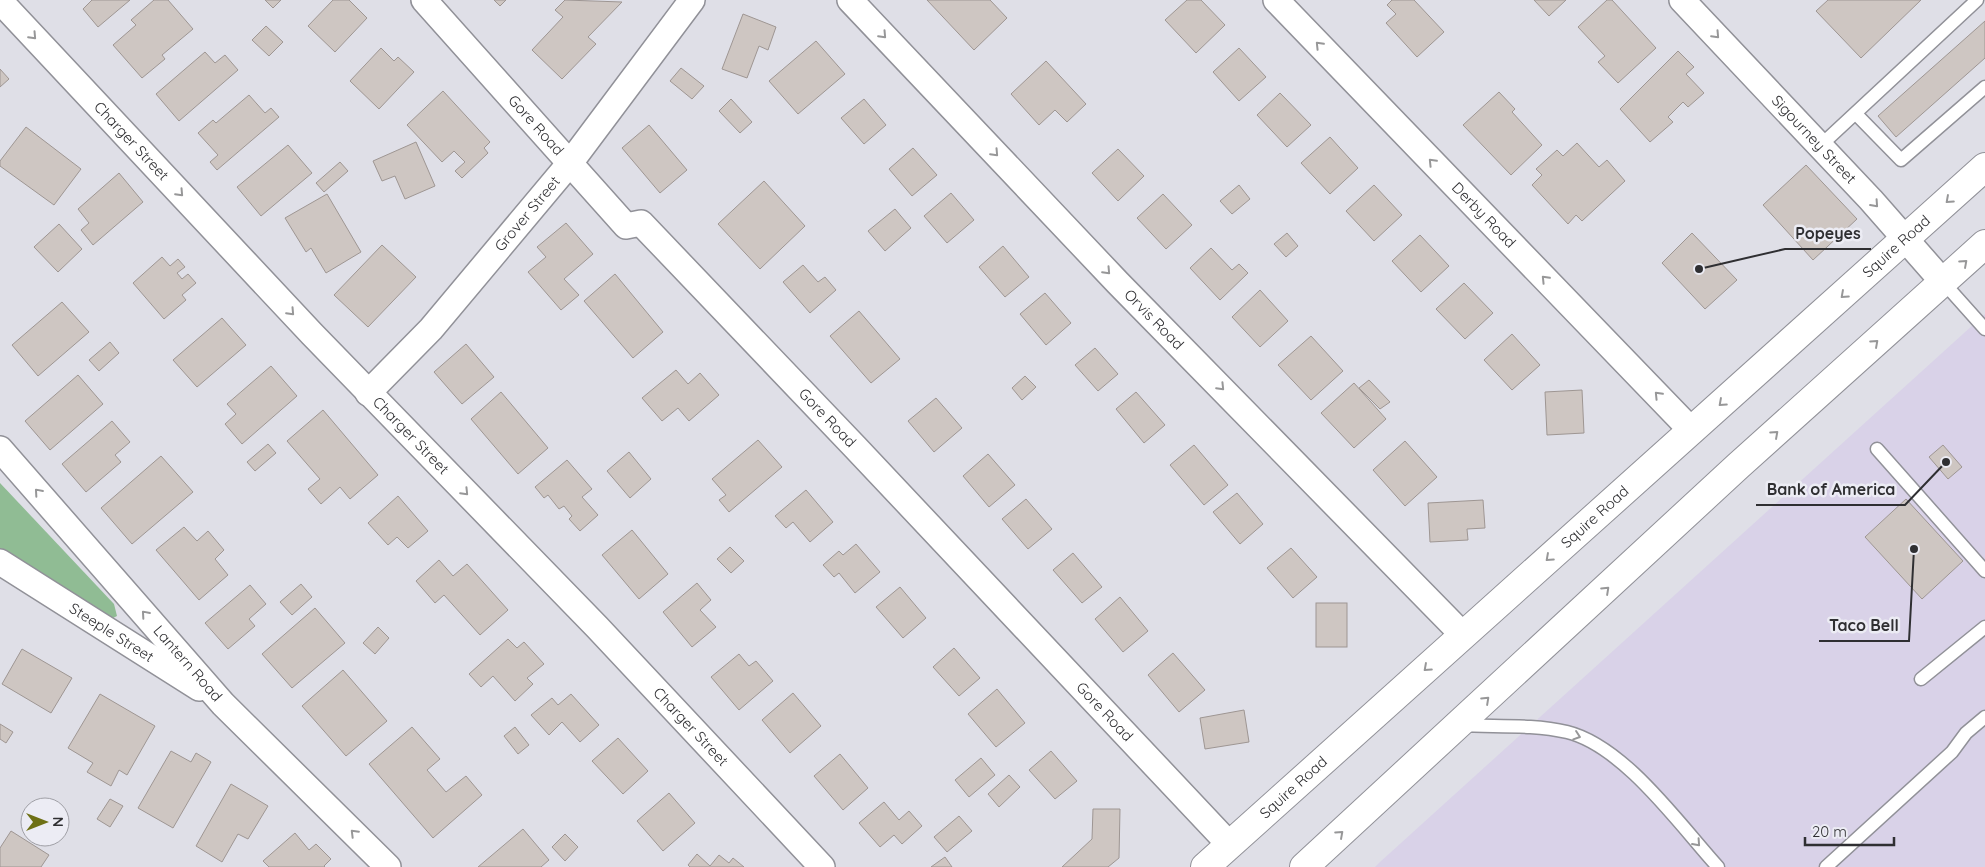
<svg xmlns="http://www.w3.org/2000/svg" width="1985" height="867" font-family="Quicksand,sans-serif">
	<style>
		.commercial { fill: #d9d2e8 }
		.green { fill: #90bc94 }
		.building { fill: #cec6c2; stroke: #9e9693 }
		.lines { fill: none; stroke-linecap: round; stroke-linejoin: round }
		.lane-casing { stroke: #919198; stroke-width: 15 }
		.street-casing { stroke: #919198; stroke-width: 28 }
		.highway-casing { stroke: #919198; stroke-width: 30 }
		.lane { stroke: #fff; stroke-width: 12 }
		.street { stroke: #fff; stroke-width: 25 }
		.highway { stroke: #fff; stroke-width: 28 }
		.oneway { stroke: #979798 }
		.labels { text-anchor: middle; stroke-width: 5; stroke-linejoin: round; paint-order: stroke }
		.street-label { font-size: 15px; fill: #2f2f32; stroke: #ececf4 }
		.leader { fill: none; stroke: #2f2f32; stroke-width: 2 }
		.callout-dot { fill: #2f2f32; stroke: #ececf4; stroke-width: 2 }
		.callout-label { font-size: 16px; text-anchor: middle; font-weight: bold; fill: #2f2f32; stroke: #ececf4; stroke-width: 5; stroke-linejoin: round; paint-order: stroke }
	</style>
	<rect width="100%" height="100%" fill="#dfdfe7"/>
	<polygon class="commercial" points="1985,314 1985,867 1375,867 1380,862"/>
	<polygon class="green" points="0,483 114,604 117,616 111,619 0,549"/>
	<g class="building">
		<polygon points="92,0 130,0 98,27 83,9"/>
		<polygon points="154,0 168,0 193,29 162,55 165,59 142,78 113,45 136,25 131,20"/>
		<polygon points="265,0 281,0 273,8"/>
		<polygon points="333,0 349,0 367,18 335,52 308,26"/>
		<polygon points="494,0 506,0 500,6"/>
		<polygon points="565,0 622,2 588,37 596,44 562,79 532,50 563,17 555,10"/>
		<polygon points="927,0 990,0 1007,18 974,50"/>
		<polygon points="1187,0 1201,0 1225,25 1196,53 1165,20"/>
		<polygon points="1392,0 1414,0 1444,32 1417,57 1386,23 1396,14 1387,5"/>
		<polygon points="1534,0 1566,0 1549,16"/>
		<polygon points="1607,0 1612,0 1656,48 1618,83 1598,62 1605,56 1578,27"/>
		<polygon points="1828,0 1921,0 1861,58 1816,11"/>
		<polygon points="743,14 776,27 768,50 759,46 747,78 722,69"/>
		<polygon points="1985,21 1985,58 1896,137 1878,116"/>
		<polygon points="266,26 283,42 269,56 252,40"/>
		<polygon points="816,41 845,74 798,114 769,81"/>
		<polygon points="381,48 394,61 398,57 414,72 379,109 350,81"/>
		<polygon points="1239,48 1266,77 1239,101 1213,72"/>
		<polygon points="1678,51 1694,67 1686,74 1704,93 1688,107 1683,102 1668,117 1673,122 1650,142 1620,109"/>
		<polygon points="205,52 215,63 225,55 238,70 179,121 156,94"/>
		<polygon points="1046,61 1086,104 1067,122 1055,110 1039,125 1011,94"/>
		<polygon points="681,68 704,86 692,99 670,81"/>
		<polygon points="0,69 9,79 0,87"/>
		<polygon points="443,91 490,142 484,148 488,153 462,178 455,171 465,162 454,151 442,162 407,125"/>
		<polygon points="1499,92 1515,109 1512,112 1542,145 1511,175 1463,125"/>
		<polygon points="1280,93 1311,125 1287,147 1257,115"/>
		<polygon points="249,95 265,113 271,108 279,117 217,170 210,162 218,155 198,133 213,120 216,123"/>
		<polygon points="731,99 752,122 740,133 719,111"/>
		<polygon points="864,99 886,125 864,144 841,118"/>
		<polygon points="649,125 687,170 660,193 622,148"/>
		<polygon points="26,127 81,169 54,205 0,166 0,161"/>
		<polygon points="1330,137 1358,168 1330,194 1301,163"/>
		<polygon points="416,142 435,186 405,199 395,176 382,181 373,161"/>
		<polygon points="1577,143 1599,167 1607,160 1625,181 1582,221 1576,215 1568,224 1532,185 1542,175 1536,169 1557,150 1563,156"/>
		<polygon points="288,145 312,173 261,216 237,187"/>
		<polygon points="913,148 937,175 912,196 889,169"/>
		<polygon points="1118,149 1144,176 1118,201 1092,173"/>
		<polygon points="340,162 348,171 324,192 316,183"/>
		<polygon points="1806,165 1857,219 1813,260 1763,205"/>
		<polygon points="119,173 143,202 93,245 81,230 89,223 78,209"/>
		<polygon points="764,181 805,226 760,269 718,224"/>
		<polygon points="1239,185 1250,199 1232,214 1220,201"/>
		<polygon points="1374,185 1402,215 1374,241 1346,211"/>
		<polygon points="951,193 974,220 947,243 924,216"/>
		<polygon points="327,194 361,252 326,273 311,248 306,252 285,218"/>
		<polygon points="1163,194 1192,225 1166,249 1137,218"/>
		<polygon points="895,209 911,228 885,251 868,231"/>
		<polygon points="566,223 593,254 564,279 579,295 561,310 528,272 546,257 537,247"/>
		<polygon points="59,224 82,249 58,272 34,247"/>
		<polygon points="1287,233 1298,246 1286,257 1274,244"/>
		<polygon points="1692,233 1737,280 1705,309 1662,263"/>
		<polygon points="1420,235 1449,266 1421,292 1392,261"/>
		<polygon points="382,245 416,277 368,327 334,295"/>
		<polygon points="1003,246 1029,277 1005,297 979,267"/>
		<polygon points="1211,248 1232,270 1239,264 1248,273 1220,300 1190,268"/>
		<polygon points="162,257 170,266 178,259 185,267 177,273 182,279 188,274 196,283 182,295 186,300 164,319 133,283"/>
		<polygon points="803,265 818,282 825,277 836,290 810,313 783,282"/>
		<polygon points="615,274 663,332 633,358 584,301"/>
		<polygon points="1464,283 1493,313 1465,339 1436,309"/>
		<polygon points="1260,290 1288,321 1260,347 1232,317"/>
		<polygon points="1045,293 1071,323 1046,345 1020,314"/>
		<polygon points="62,302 89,332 38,376 12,345"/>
		<polygon points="859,311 900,359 871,383 830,336"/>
		<polygon points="222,318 246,345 197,387 173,360"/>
		<polygon points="1512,334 1540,365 1512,390 1484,360"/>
		<polygon points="1311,336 1343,371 1311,400 1278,365"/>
		<polygon points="110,342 119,353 99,371 89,360"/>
		<polygon points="466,344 494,377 462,404 434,372"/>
		<polygon points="1095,348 1118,374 1098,391 1075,365"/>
		<polygon points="271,366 297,396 242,444 225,424 236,414 227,404"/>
		<polygon points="676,370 688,384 700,373 719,395 689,421 678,408 662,421 642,398"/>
		<polygon points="78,375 103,404 50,450 25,421"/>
		<polygon points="1025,376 1036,387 1022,400 1012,388"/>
		<polygon points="1369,380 1390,402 1380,409 1359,388"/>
		<polygon points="1354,383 1386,419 1354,448 1321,413"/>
		<polygon points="1582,390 1584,433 1547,435 1545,392"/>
		<polygon points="501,392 548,448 518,474 471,419"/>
		<polygon points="1136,392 1165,425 1144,443 1116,409"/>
		<polygon points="936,398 962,428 934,452 908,421"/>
		<polygon points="323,410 378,475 350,499 340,487 321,504 308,489 320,479 287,441"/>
		<polygon points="112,421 130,442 115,455 121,462 86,492 62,464"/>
		<polygon points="758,440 782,467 729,512 719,500 726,495 712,479"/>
		<polygon points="1405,441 1437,477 1405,506 1373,470"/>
		<polygon points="268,444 276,453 255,471 247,462"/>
		<polygon points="1194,445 1228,485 1204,505 1170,465"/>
		<polygon points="1943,445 1962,467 1948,479 1929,457"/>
		<polygon points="629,452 651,479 630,498 607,471"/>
		<polygon points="988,454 1015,485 989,507 963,476"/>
		<polygon points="161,456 193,492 132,544 101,508"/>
		<polygon points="567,460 592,489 582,497 598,515 580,531 569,519 572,516 564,506 559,509 548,495 544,498 535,487"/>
		<polygon points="806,490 833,522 810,542 793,522 786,528 775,516"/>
		<polygon points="1237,493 1263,524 1240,544 1213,512"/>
		<polygon points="398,496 428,531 408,548 397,537 388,545 368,523"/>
		<polygon points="1026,499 1052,529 1028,549 1002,519"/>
		<polygon points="1906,499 1963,561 1922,599 1865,537"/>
		<polygon points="1483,500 1485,528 1467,529 1468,540 1430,542 1428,503"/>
		<polygon points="184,527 197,541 208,531 224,550 215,559 228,575 199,600 156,550"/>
		<polygon points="632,530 668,574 639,599 602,555"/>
		<polygon points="856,544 880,572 855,593 839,573 834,577 823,565 839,551 843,555"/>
		<polygon points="730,547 744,561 731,573 717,559"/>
		<polygon points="1291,548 1317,577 1293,598 1267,568"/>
		<polygon points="1073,553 1102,587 1082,603 1053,570"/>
		<polygon points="439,560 453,576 467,564 508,610 480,635 444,595 435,603 416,581"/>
		<polygon points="697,583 711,600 700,610 716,627 692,647 663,612"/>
		<polygon points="301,584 312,597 292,615 280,602"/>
		<polygon points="250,585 266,604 249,619 255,626 228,649 205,623"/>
		<polygon points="900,587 926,618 903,638 876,607"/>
		<polygon points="1120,597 1148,631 1123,652 1095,619"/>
		<rect x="1316" y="603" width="31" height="44"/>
		<polygon points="315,608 345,643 292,688 262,654"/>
		<polygon points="378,627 389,638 375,654 363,643"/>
		<polygon points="508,639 517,648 524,642 544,664 527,678 533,684 515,701 493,676 481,687 469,674"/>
		<polygon points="954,648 980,678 959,696 933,667"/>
		<polygon points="22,649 72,678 51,713 2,684"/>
		<polygon points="1173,653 1205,690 1179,712 1148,675"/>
		<polygon points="739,654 749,666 756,661 773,681 739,710 711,677"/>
		<polygon points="343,670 387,721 346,756 302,706"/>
		<polygon points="997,689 1025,723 996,747 968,714"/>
		<polygon points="793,693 821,726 790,753 762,720"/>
		<polygon points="100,694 155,726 127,775 119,770 111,786 87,772 93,763 68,748"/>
		<polygon points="571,694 599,725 580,742 562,722 549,735 531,715 552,698 558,705"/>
		<polygon points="1244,710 1249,742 1205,749 1200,718"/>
		<polygon points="0,724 13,732 6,743 0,739"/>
		<polygon points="412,727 440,759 427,770 446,792 466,776 482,795 433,838 369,764"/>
		<polygon points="515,727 529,745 518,754 504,736"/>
		<polygon points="618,738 648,771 623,794 592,761"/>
		<polygon points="171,751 191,762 196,753 211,762 173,828 138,808"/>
		<polygon points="1051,751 1077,781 1055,799 1029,770"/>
		<polygon points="840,754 868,788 843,810 814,776"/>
		<polygon points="981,758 995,775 969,797 955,780"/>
		<polygon points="1009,775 1020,787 999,807 988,794"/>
		<polygon points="231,784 268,806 248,839 238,834 222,862 196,846"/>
		<polygon points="669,793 695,823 663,851 637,821"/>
		<polygon points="110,799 123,806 110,827 97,819"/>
		<polygon points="884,802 899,820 909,811 922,826 902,844 894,835 880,847 859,823"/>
		<polygon points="1093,809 1120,809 1119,858 1108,867 1062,867 1092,839"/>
		<polygon points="959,816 972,831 947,852 934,837"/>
		<polygon points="523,829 549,860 541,867 478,867"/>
		<polygon points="11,831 49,855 41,867 0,867 0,848"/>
		<polygon points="295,833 309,850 316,844 331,859 324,866 325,867 269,867 263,861"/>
		<polygon points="565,834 578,847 565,861 552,847"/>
		<polygon points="697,854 710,866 719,855 729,863 733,858 744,867 690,867 688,865"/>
		<polygon points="945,857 952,867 931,867"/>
	</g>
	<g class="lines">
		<g class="lane-casing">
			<g id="lane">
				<polyline points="1856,114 1901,160 1985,87"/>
				<polyline points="1820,146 1977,0"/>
				<polyline points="1943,282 1985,329"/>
				<polyline points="1877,449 1985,571"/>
				<polyline points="1921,679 1985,627"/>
				<path d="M 1460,725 C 1495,727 1532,724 1567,732 C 1624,746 1679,824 1718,867"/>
				<polyline points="1826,867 1952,752 1966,733 1985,717"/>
			</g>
		</g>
		<g class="street-casing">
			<g id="street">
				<path id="s1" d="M 424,0 L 626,226 L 641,223 L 855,447 L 1230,845"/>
				<path id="s2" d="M 850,0 L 1118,283 L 1463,635"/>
				<path id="s3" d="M 1276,0 L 1692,431"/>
				<path id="s4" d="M 1682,0 L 1871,200 L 1943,282"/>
				<path id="s5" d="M 0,1 L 312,334 L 597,627 L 822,867"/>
				<path id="s6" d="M 368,393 L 431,329 L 570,163 L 692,0"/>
				<path id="s7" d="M 0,449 L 223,704 L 388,867"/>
				<path id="s8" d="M 0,562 L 199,688"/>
			</g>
		</g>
		<g class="highway-casing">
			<g id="highway">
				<path id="s9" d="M 1205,867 L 1985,167"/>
				<polyline points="1304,867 1738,466 1985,244"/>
			</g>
		</g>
		<use href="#lane" class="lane"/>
		<use href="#street" class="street"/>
		<use href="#highway" class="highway"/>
	</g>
	<defs><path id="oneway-chevron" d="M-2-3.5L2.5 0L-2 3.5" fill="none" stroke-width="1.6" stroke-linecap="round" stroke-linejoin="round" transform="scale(1.25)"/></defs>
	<g class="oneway">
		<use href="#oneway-chevron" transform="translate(883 35) rotate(47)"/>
		<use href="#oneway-chevron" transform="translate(1716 35) rotate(47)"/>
		<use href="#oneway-chevron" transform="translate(33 36) rotate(47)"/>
		<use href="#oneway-chevron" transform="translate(1319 45) rotate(-134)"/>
		<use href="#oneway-chevron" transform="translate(995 153) rotate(47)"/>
		<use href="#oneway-chevron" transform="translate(1432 162) rotate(-134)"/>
		<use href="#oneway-chevron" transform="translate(180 193) rotate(47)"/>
		<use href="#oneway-chevron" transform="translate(1949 200) rotate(138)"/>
		<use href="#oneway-chevron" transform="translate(1875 204) rotate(48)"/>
		<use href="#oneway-chevron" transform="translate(1964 263) rotate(-42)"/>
		<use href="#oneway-chevron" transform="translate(1107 271) rotate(47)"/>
		<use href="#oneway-chevron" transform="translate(1545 279) rotate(-134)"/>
		<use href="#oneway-chevron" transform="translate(1844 295) rotate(138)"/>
		<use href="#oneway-chevron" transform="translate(291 312) rotate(47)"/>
		<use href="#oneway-chevron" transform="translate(1875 343) rotate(-42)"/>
		<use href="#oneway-chevron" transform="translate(1221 387) rotate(46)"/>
		<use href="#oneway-chevron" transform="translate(1658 395) rotate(-134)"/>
		<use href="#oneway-chevron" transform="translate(1722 403) rotate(138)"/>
		<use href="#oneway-chevron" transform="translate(1775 434) rotate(-42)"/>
		<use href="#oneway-chevron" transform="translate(38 492) rotate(-131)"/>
		<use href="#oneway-chevron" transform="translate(465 492) rotate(46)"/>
		<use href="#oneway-chevron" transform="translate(1549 558) rotate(138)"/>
		<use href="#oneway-chevron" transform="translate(1606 590) rotate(-43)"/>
		<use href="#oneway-chevron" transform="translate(145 614) rotate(-131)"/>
		<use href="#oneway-chevron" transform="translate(1427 668) rotate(138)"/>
		<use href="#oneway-chevron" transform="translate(1486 700) rotate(-43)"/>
		<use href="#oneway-chevron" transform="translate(1577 736) rotate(19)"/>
		<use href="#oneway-chevron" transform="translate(354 833) rotate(-135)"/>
		<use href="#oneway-chevron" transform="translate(1340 834) rotate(-42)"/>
		<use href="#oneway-chevron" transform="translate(1697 843) rotate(48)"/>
	</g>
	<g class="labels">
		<g class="street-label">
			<text dy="5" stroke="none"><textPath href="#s1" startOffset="168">Gore Road</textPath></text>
			<text dy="5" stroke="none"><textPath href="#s4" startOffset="192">Sigourney Street</textPath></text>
			<text dy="5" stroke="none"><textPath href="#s5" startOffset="192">Charger Street</textPath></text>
			<text dy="5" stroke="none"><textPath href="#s6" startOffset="240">Grover Street</textPath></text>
			<text dy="5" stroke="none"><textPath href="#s3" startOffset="299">Derby Road</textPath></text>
			<text dy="5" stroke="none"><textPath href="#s9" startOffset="929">Squire Road</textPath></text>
			<text dy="5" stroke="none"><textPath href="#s2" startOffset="441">Orvis Road</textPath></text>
			<text dy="5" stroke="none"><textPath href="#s1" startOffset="588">Gore Road</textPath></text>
			<text dy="5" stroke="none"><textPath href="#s5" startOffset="598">Charger Street</textPath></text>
			<text dy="5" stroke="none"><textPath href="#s9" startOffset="524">Squire Road</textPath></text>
			<text dy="5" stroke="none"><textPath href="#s8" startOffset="132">Steeple Street</textPath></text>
			<text dy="5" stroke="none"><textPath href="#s7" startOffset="285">Lantern Road</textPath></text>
			<text dy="5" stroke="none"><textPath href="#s1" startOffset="992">Gore Road</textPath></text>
			<text dy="5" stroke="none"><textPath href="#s5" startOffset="1002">Charger Street</textPath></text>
			<text dy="5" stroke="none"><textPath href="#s9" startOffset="119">Squire Road</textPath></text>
		</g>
	</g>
	<path class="leader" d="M1699 269L1785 249H1871M1946 462L1905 505H1756M1914 549L1909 641H1819"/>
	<g class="callout-dot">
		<circle cx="1699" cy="269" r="5"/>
		<circle cx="1946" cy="462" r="5"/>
		<circle cx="1914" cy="549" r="5"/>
	</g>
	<g class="callout-label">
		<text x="1828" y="239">Popeyes</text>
		<text x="1831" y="495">Bank of America</text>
		<text x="1864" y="631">Taco Bell</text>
	</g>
	<g transform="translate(45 822) rotate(90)"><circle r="24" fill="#ececf4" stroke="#a0a0a6"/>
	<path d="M0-4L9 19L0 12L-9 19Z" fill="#6e7015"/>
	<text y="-8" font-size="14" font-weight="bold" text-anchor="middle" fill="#2f2f32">N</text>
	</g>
	<path d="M1805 837v8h89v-8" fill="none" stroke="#2f2f32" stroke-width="2.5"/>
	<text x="1812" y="837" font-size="15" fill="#2f2f32" stroke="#ececf4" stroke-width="4" paint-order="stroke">20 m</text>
</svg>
